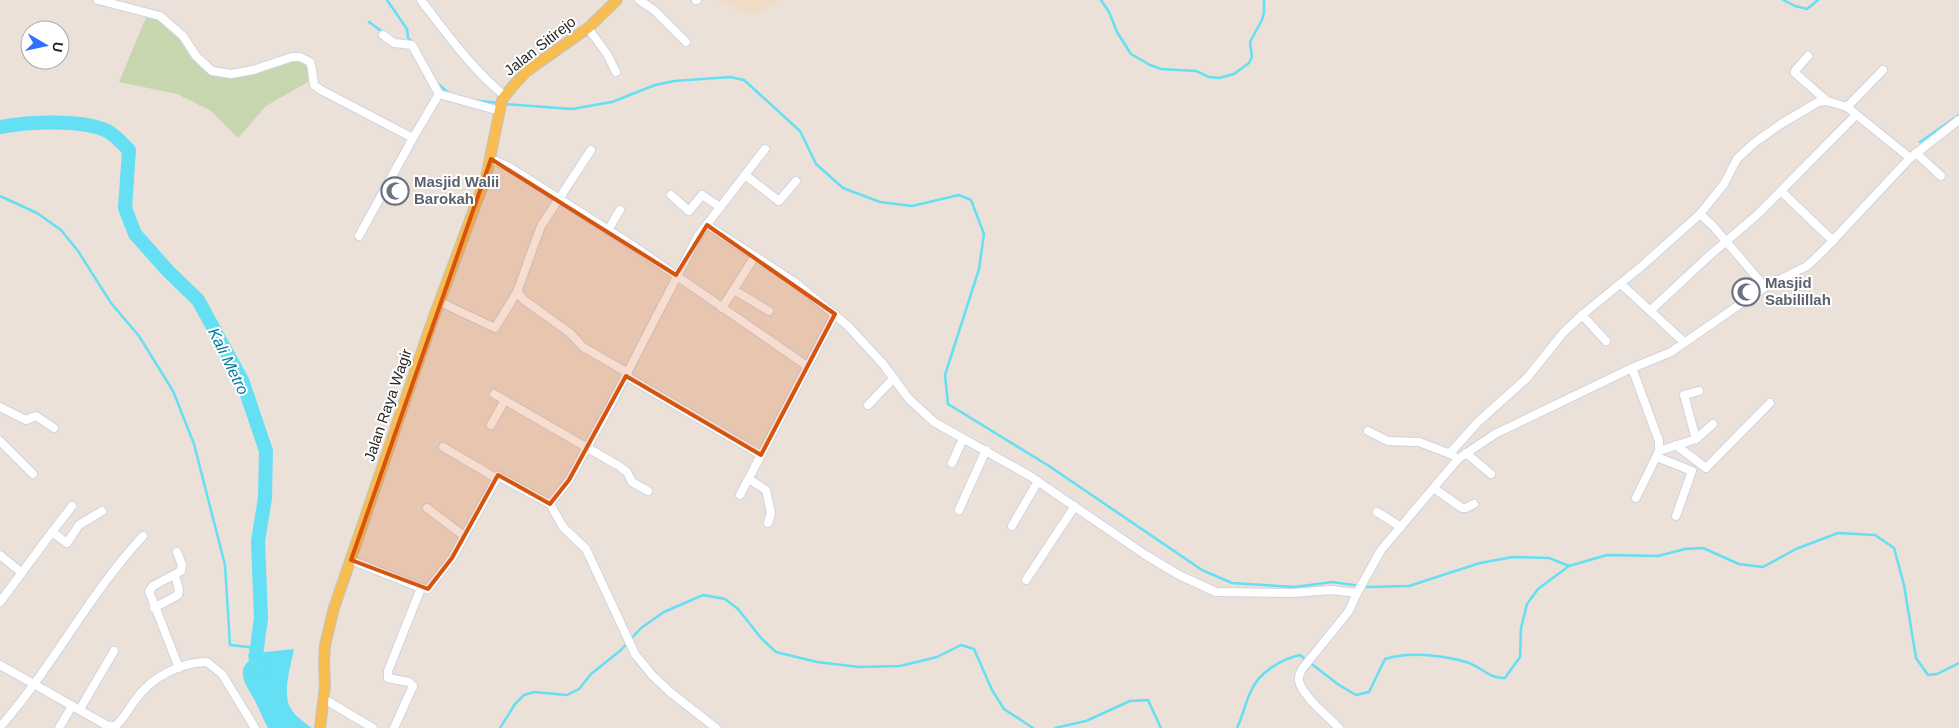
<svg xmlns="http://www.w3.org/2000/svg" width="1959" height="728" font-family="Arial,sans-serif">
	<style>
		.education { fill: #eedcc6 }
		.cemetery { fill: #c7d6ae }
		.water { fill: #64dff4 }
		.lines { fill: none; stroke-linecap: round; stroke-linejoin: round }
		.stream { stroke: #64dff4; stroke-width: 2.5 }
		.river { stroke: #64dff4; stroke-width: 14 }
		.minor-casing { stroke: #cdd4e2; stroke-width: 10 }
		.major-casing { stroke: #c3c3c3; stroke-width: 12 }
		.minor { stroke: #fff; stroke-width: 8 }
		.major { stroke: #f7bd51; stroke-width: 10 }
		.marked { fill: #d5540f; fill-opacity: 0.2; stroke: #d5540f; stroke-width: 4; stroke-linejoin: round }
		.labels { text-anchor: middle; stroke-width: 4; stroke-linejoin: round; paint-order: stroke }
		.street-label { font-size: 15px; fill: #282828; stroke: #fff }
		.worship-label { font-size: 15px; font-weight: bold; fill: #5b616d; stroke: #fff; text-anchor: start }
		.water-label { font-size: 16px; font-style: italic; fill: #067b9d; stroke: #fff }
	</style>
	<rect width="100%" height="100%" fill="#ebe1d8"/>
	<polygon class="education" points="718,0 781,0 752,16"/>
	<path class="cemetery" d="M 147,15 C 172,20 197,56 215,75 L 294,59 L 307,63 L 310,77 L 308,82 L 266,106 L 238,138 L 211,111 L 177,94 L 119,82 Z"/>
	<path class="water" d="M 294,649 C 291,665 283,689 289,705 C 292,714 305,723 312,728 L 268,728 C 263,719 259,708 254,699 C 248,688 235,672 249,661 L 248,654 Z"/>
	<g class="lines">
		<g class="stream">
			<polyline points="387,0 407,29 408,38 414,43"/>
			<polyline points="1101,0 1109,12 1117,32 1131,54 1150,65 1161,69 1196,71 1209,77 1219,78 1234,74 1249,63 1252,57 1250,42 1262,20 1264,13 1264,0"/>
			<polyline points="1783,0 1795,6 1807,9 1818,0"/>
			<polyline points="369,22 384,33"/>
			<polyline points="437,83 450,94"/>
			<polyline points="472,100 498,103"/>
			<polyline points="504,104 572,109 612,102 655,85 674,81 730,77 744,80 800,131 816,164 843,188 880,202 912,206 959,195 971,200 984,234 979,269 945,375 948,404 1049,466 1202,570 1232,583 1295,587 1332,582 1368,587 1409,586 1480,563 1513,557 1549,558 1569,566"/>
			<polyline points="1920,142 1959,115"/>
			<polyline points="0,196 37,213 61,230 78,251 111,303 139,336 173,391 194,444 225,565 230,645 249,647 255,654"/>
			<polyline points="500,728 515,704 524,695 534,692 567,695 579,689 591,674 621,650 641,628 664,612 703,595 725,599 738,609 761,638 776,652 817,662 859,667 900,666 937,657 961,645 974,649 992,690 1004,709 1033,728"/>
			<polyline points="1055,728 1086,721 1130,701 1148,700 1161,728"/>
			<path d="M 1237,728 C 1243,716 1245,703 1251,691 C 1259,672 1282,659 1300,655 L 1339,685 L 1356,695 L 1369,692 L 1385,659 C 1410,652 1440,655 1466,662 C 1481,666 1489,679 1505,678 L 1520,657 L 1521,628 L 1527,604 L 1538,589 L 1569,566 L 1607,555 L 1658,556 L 1685,549 L 1703,548 L 1739,564 L 1763,567 L 1796,549 L 1838,533 L 1875,535 L 1894,548 L 1904,585 L 1916,658 L 1928,675 L 1937,674 L 1959,663"/>
		</g>
		<path class="river" d="M 0,127 C 27,122 80,119 105,130 C 114,133 122,144 129,150 L 125,208 L 135,234 L 168,271 L 198,300 L 242,380 L 266,451 L 265,498 L 258,541 L 261,618 L 256,655 L 261,670"/>
		<g class="minor-casing">
			<g id="minor">
				<polyline points="98,0 160,16 183,36 196,56 212,71 231,74 253,70 292,57 300,57 310,62 312,69 314,85 321,90 413,138"/>
				<path d="M 421,0 C 447,34 472,69 505,96"/>
				<polyline points="639,0 654,10 686,42"/>
				<polyline points="696,0 697,0"/>
				<polyline points="588,28 607,54 616,72"/>
				<polyline points="383,35 394,43 412,45 439,94 500,111"/>
				<polyline points="1808,56 1795,71 1795,73 1827,101"/>
				<polyline points="1847,107 1883,70"/>
				<polyline points="591,150 541,226 517,292 524,300 570,333 583,347 628,373"/>
				<polyline points="1916,153 1941,176"/>
				<polyline points="491,159 509,167 635,247 807,366"/>
				<polyline points="745,175 779,201 796,181"/>
				<polyline points="1781,191 1833,241"/>
				<polyline points="671,195 689,211 702,195 720,207"/>
				<polyline points="1700,214 1713,226 1765,287"/>
				<polyline points="707,225 796,283 848,326 883,364 909,399 934,422 1030,476 1144,554 1179,575 1216,592 1293,593 1331,590 1357,593"/>
				<polyline points="608,230 620,210"/>
				<polyline points="359,236 413,138 439,94"/>
				<polyline points="1621,284 1684,342"/>
				<polyline points="734,290 769,311"/>
				<polyline points="440,302 495,328 517,292"/>
				<polyline points="722,308 755,256"/>
				<polyline points="1651,310 1710,255 1757,215 1856,115"/>
				<polyline points="1582,315 1606,341"/>
				<polyline points="1632,368 1659,441 1659,451 1636,498"/>
				<polyline points="626,376 761,455"/>
				<polyline points="494,394 619,466 627,472 632,482 648,491"/>
				<polyline points="868,405 894,378"/>
				<polyline points="0,407 26,420 36,416 54,428"/>
				<polyline points="491,425 505,400"/>
				<polyline points="1368,431 1388,441 1419,442 1453,455"/>
				<polyline points="1696,439 1713,424"/>
				<polyline points="0,441 33,474"/>
				<polyline points="1676,445 1706,468 1770,403"/>
				<polyline points="443,447 496,478"/>
				<polyline points="1659,451 1696,439 1684,395 1699,391"/>
				<polyline points="1451,452 1478,422 1527,378 1563,333 1582,315 1643,265 1700,214 1724,184 1737,159 1754,143 1781,124 1818,102 1827,101 1847,107 1910,158"/>
				<polyline points="1466,453 1491,474"/>
				<polyline points="1657,457 1692,471 1676,516"/>
				<polyline points="952,463 963,439"/>
				<polyline points="749,479 766,490 771,513 768,523"/>
				<polyline points="1435,489 1462,508 1466,508 1474,504"/>
				<polyline points="740,495 835,314"/>
				<polyline points="550,504 563,527 586,549 635,654 652,675 670,692 716,728"/>
				<polyline points="427,508 464,536"/>
				<polyline points="959,510 986,450"/>
				<polyline points="1377,512 1401,527"/>
				<polyline points="1012,526 1038,481"/>
				<polyline points="52,532 72,506"/>
				<polyline points="177,552 182,565 181,571 153,586 149,591 179,668"/>
				<polyline points="0,555 21,572"/>
				<polyline points="351,560 421,588 428,589 452,558 498,476 550,504 569,480 611,404 698,236 765,149"/>
				<polyline points="1026,580 1075,506"/>
				<polyline points="0,602 52,532 67,543 79,525 102,511"/>
				<polyline points="154,608 178,595 179,590 175,575"/>
				<path d="M 0,665 L 106,725 L 114,727 C 123,721 129,708 136,699 C 151,678 180,662 207,662 L 222,674 L 255,728"/>
				<polyline points="324,699 373,728"/>
				<polyline points="80,709 114,651"/>
				<path d="M 0,727 C 53,667 89,594 143,536"/>
				<polyline points="59,728 72,706"/>
				<polyline points="394,728 413,686 409,682 388,678 388,671 421,588"/>
				<path d="M 1339,728 C 1328,716 1303,697 1299,681 C 1298,677 1300,673 1302,669 L 1349,611 L 1357,593 L 1381,550 L 1458,459 L 1495,434 L 1632,368 L 1671,352 L 1765,287 L 1807,266 L 1824,250 L 1910,158 L 1959,120"/>
			</g>
		</g>
		<g class="major-casing">
			<polyline id="major" points="320,728 325,686 324,661 325,645 334,608 433,319 486,177 502,100 512,87 527,71 588,28 617,0"/>
		</g>
		<use href="#minor" class="minor"/>
		<use href="#major" class="major"/>
	</g>
	<path class="marked" d="M 491,159 L 676,275 L 707,225 L 835,314 L 761,455 L 626,376 L 569,480 L 550,504 L 498,475 L 452,558 L 428,589 L 351,560 Z"/>
	<defs>
		<g id="mosque-ring" transform="scale(1.4375)"><circle r="9.5" fill="#fff" stroke="#6b7280" stroke-width="1.5"/><path d="M3.5-4.9A6 6 0 1 0 3.5 4.9A5 5 0 1 1 3.5-4.9Z" fill="#6b7280"/></g>
	</defs>
	<g fill-rule="evenodd">
		<use href="#mosque-ring" x="395" y="191"/>
		<use href="#mosque-ring" x="1746" y="292"/>
	</g>
	<g class="labels">
		<g class="street-label">
			<text transform="translate(540 46) rotate(-38)" y="5">Jalan Sitirejo</text>
			<text transform="translate(388 405) rotate(-71)" y="5">Jalan Raya Wagir</text>
		</g>
		<g class="worship-label">
			<text x="414" y="187">Masjid Walii<tspan x="414" dy="17">Barokah</tspan></text>
			<text x="1765" y="288">Masjid<tspan x="1765" dy="17">Sabilillah</tspan></text>
		</g>
		<g class="water-label">
			<text transform="translate(229 361) rotate(64)" y="6">Kali Metro</text>
		</g>
	</g>
	<g transform="translate(45 45) rotate(99)"><circle r="24" fill="#ffffff" stroke="#a9a9a9"/>
	<path d="M0-4L9 19L0 12L-9 19Z" fill="#3170ff"/>
	<text y="-8" font-size="14" font-weight="bold" text-anchor="middle" fill="#282828">U</text>
	</g>
</svg>
